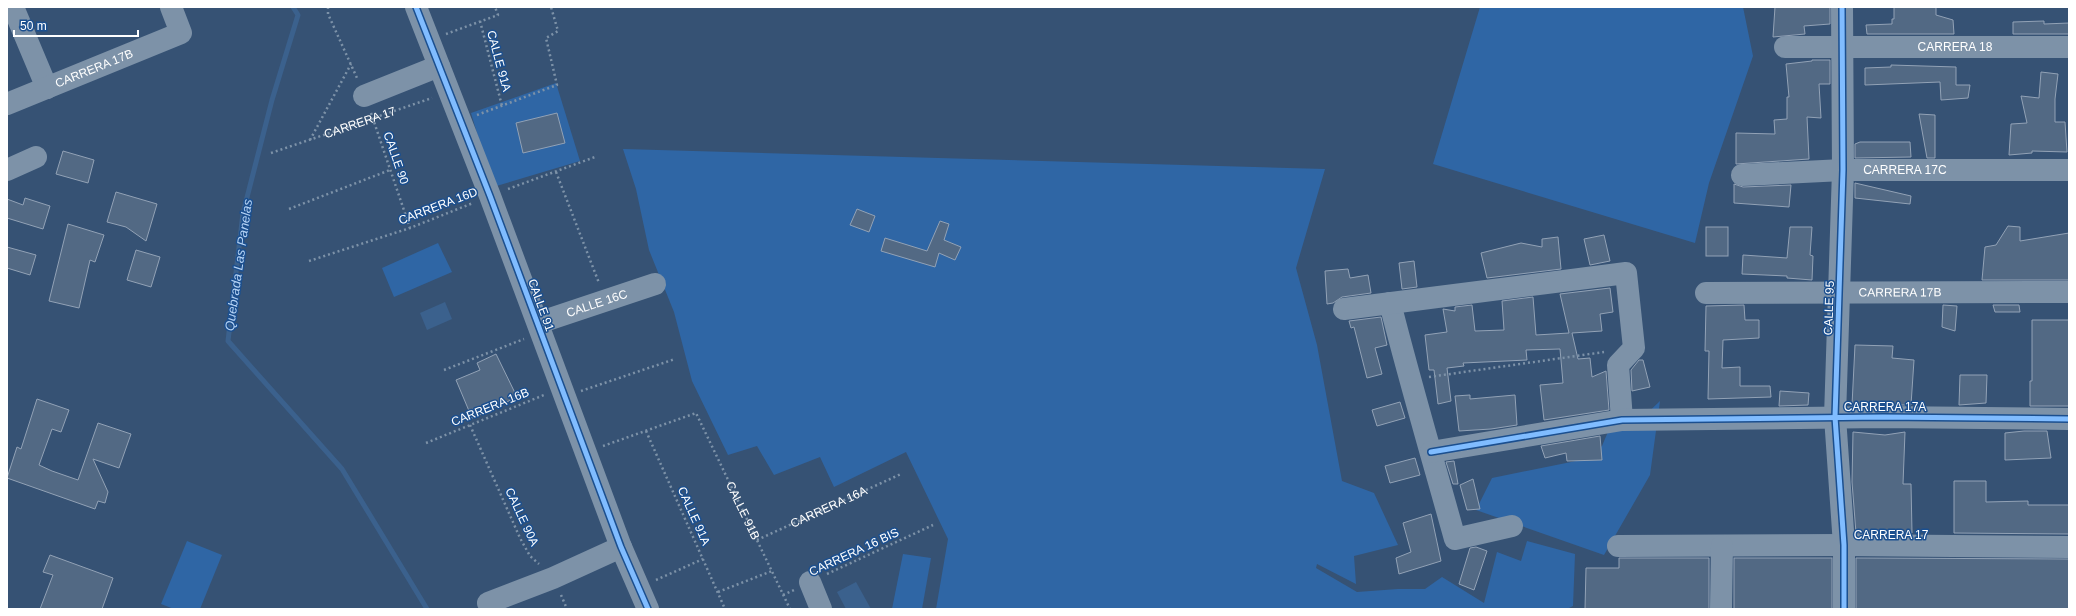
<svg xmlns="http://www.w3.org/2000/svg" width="2076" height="616" font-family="Helvetica,sans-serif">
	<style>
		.green { fill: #2f66a5 }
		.water { fill: #3b618d }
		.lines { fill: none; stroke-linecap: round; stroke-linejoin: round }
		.stream { stroke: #3b618d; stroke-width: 5 }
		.building { fill: #526984; stroke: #92a2b6 }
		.path { stroke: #7d92a8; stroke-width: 2.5; stroke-dasharray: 2 3; stroke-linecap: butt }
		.minor { stroke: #7d92a8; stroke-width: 22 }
		.cycleway-casing { stroke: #1b4f8f; stroke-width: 8 }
		.cycleway { stroke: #80bcff; stroke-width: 5 }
		.labels { text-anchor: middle; stroke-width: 3; stroke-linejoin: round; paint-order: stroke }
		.street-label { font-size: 12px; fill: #fff; stroke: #1b4f8f }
		.water-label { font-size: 13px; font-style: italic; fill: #b5d3f5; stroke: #1b4f8f }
	</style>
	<rect width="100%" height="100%" fill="#365274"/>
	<g class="green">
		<polygon points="1480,7 1743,7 1753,56 1709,183 1695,243 1433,164"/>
		<polygon points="556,83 580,161 493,187 471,113"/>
		<polygon points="623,149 1325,169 1296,268 1317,345 1342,481 1374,493 1398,545 1354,556 1356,584 1317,564 1316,568 1357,592 1398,589 1425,589 1442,577 1484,603 1497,552 1521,561 1527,541 1575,554 1573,606 1567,609 936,609 948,539 906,452 834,487 820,457 774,475 757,446 728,455 692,381 674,312 649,250 636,189"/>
		<polygon points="438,243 452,272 394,297 382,268"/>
		<polygon points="1660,401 1650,475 1604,555 1476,510 1492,478 1581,460 1602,446 1610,427 1637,423"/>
		<polygon points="187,541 222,555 200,609 174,609 161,604"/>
		<polygon points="903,554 931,558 922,609 892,609"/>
	</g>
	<g class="water">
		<polygon points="445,302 452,319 427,330 420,313"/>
		<polygon points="856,582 871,609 846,609 837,592"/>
	</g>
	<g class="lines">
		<polyline class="stream" points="293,7 298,15 272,100 243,213 228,341 342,469 427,609"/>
	</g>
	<g class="building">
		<polygon points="1775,7 1830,7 1830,24 1804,26 1805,34 1773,37"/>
		<polygon points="1894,7 1936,7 1936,15 1953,20 1954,34 1867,34 1866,25 1892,24 1892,19 1894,19"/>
		<polygon points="2044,21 2044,24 2069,23 2069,34 2013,34 2013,22"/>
		<polygon points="1812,60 1830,60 1830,84 1819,84 1821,118 1807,117 1809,159 1736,164 1736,133 1775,134 1774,120 1787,119 1787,97 1789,97 1786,64 1812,61"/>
		<polygon points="1891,65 1956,67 1956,85 1970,85 1968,98 1941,100 1940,82 1865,85 1865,68 1891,67"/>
		<polygon points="2041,72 2058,74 2055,99 2055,122 2065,122 2067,152 2032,151 2032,153 2009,155 2011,124 2027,123 2021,96 2039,98"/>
		<polygon points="557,113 565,143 523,153 516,123"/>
		<polygon points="1919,114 1935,115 1935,158 1927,158"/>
		<polygon points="1860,142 1910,142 1911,157 1855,158 1855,144"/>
		<polygon points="63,151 94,160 88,183 56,174"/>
		<polygon points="1855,183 1911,196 1910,204 1855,198"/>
		<polygon points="1734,184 1743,187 1791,185 1789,207 1734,203"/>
		<polygon points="116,192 157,204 146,241 126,227 107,222"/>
		<polygon points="25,198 50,206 43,229 7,218 7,199 23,205"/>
		<polygon points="857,209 875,216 869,232 850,225"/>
		<polygon points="940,221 949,224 944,240 961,247 955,260 939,253 935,267 881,251 885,238 927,251"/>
		<polygon points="68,224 104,235 95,262 90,260 79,308 49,301"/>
		<polygon points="2008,226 2020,227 2020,241 2069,233 2069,280 1982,280 1985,247 1996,245"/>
		<rect x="1706" y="227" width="22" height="29"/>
		<polygon points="1790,227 1812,227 1810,255 1813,256 1812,280 1787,278 1787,276 1742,274 1743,255 1787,258"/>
		<polygon points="1604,235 1610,261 1590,265 1584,239"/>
		<polygon points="1558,237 1561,269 1487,278 1481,253 1521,243 1542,247 1542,239"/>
		<polygon points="7,247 36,255 30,275 7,268"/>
		<polygon points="136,250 160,257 151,287 127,280"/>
		<polygon points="1414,261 1417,287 1402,289 1399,263"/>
		<polygon points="1348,269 1350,278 1368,275 1371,293 1342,297 1333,303 1327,304 1325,271"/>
		<polygon points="1610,288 1613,312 1600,314 1602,331 1572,333 1578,359 1590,358 1592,377 1606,371 1609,410 1544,420 1540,385 1563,383 1560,349 1526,350 1527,360 1463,363 1464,366 1447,368 1451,401 1438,404 1434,370 1429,370 1425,335 1447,332 1443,309 1455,311 1455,307 1472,305 1475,331 1504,330 1502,301 1533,297 1536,335 1569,333 1560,294"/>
		<polygon points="1744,305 1745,320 1759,320 1759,338 1723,340 1722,368 1740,367 1740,386 1770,386 1771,397 1708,399 1709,351 1705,351 1706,306"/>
		<polygon points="1943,305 1957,306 1955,331 1942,327"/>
		<polygon points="1993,305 2019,305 2020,312 1995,312"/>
		<polygon points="1381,317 1387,345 1375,348 1382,374 1367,378 1354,327 1351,328 1349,321"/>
		<polygon points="2032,320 2069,320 2069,406 2030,406 2030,381 2032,381"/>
		<polygon points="1855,345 1893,346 1892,358 1914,360 1911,405 1852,405"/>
		<polygon points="496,354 517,397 492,409 492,410 472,418 456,380 480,370 477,363"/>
		<polygon points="1639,360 1643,360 1650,387 1632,391 1631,370"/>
		<polygon points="1960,375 1987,375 1986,403 1959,405"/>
		<polygon points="1780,391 1809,393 1808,405 1779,406"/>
		<polygon points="1470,395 1470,399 1515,395 1517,425 1491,429 1459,431 1455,396"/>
		<polygon points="37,399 69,410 61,432 52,429 39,465 52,471 78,480 98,423 131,434 119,468 93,459 108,492 105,503 98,501 95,509 7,478 17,447 21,449"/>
		<polygon points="1400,402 1405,418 1377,426 1372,410"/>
		<polygon points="2024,431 2047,431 2051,458 2005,460 2005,433"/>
		<polygon points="1853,432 1885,435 1905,432 1903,484 1911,484 1912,533 1856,533 1852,482"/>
		<polygon points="1600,436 1602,460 1567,461 1566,453 1545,458 1541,446"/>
		<polygon points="1415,458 1420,475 1390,483 1385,466"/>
		<polygon points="1454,461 1458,484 1453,484 1446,462"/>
		<polygon points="1473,479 1480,509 1467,510 1460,485"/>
		<polygon points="1954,481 1986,481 1986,502 2028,501 2028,505 2069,505 2069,534 1954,533"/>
		<polygon points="1431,514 1441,561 1399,574 1396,558 1411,552 1403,523"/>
		<polygon points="1476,547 1487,551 1474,590 1459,584 1470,548"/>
		<polygon points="50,555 113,578 102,609 40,609 53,575 43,572"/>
		<polygon points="1619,558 1709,558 1709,609 1585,609 1586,568 1619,568"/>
		<rect x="1734" y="558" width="98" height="51"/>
		<polygon points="1856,558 2069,559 2069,609 1856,609"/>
	</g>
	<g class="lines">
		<g class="path">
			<polyline points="328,7 328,14 357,78"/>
			<polyline points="480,21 502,106"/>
			<polyline points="446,34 498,15 495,7"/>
			<polyline points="371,113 410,228"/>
			<polyline points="477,115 557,85 546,38 558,31 551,7"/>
			<polyline points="310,140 351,64"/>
			<path id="s1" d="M 271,153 L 432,98"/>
			<polyline points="556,172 599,283"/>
			<polyline points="508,189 595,157"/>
			<polyline points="289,209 390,170"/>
			<polyline points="309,261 410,228 473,203"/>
			<polyline points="444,370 524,339"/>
			<polyline points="1429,377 1604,352"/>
			<polyline points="581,391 675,359"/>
			<polyline points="470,425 520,538 530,556 539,564"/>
			<polyline points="646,431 725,609"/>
			<polyline points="426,443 544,395"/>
			<path id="s2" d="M 603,446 L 696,413 L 790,609"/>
			<path id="s3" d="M 757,540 L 901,474"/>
			<polyline points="827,574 933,525"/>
			<polyline points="656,580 703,559"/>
			<polyline points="718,592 772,571"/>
			<polyline points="561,595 567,609"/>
			<polyline points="783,595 794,590"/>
		</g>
		<g class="minor">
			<polyline points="13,7 47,88"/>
			<polyline points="416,7 490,196 621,547 648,609"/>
			<polyline points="1842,7 1843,170 1835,417 1844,545 1844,609"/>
			<path id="s4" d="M 1785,47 L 2069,47"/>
			<polyline points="364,96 439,66"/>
			<path id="s5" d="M 7,104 L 181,33 L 171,7"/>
			<polyline points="7,170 36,157"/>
			<path id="s6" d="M 1742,175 L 1843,170 L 2069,170"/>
			<path id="s7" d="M 1706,293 L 2069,292"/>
			<path d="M 1390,303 C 1410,382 1433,460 1455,539 L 1512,526"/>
			<polyline points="1344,309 1626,273 1634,348 1618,365 1622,420"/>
			<path id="s8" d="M 538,323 L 655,284"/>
			<polyline points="1431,452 1622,420 1883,417 2069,419"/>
			<polyline points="1618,546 1844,545 2069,547"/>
			<polyline points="810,582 821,609"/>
			<polyline points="488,603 553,578 621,547"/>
			<polyline points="1721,609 1722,546"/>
		</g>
		<g class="cycleway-casing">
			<g id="cycleway">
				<polyline points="416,7 490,196 621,547 648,609"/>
				<polyline points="1842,7 1843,170 1835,417 1844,545 1844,609"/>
				<polyline points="1431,452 1622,420 1883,417 2069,419"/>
			</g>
		</g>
		<use href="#cycleway" class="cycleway"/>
	</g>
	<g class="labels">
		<g class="street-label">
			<text dy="4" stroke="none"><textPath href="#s4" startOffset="170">CARRERA 18</textPath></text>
			<text transform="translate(499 61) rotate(75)" y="4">CALLE 91A</text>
			<text dy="4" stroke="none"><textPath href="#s5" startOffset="94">CARRERA 17B</textPath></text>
			<text dy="4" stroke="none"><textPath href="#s1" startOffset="94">CARRERA 17</textPath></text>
			<text transform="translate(396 158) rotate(71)" y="4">CALLE 90</text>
			<text dy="4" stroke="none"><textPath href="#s6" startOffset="163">CARRERA 17C</textPath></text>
			<text transform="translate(438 206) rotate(-21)" y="4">CARRERA 16D</text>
			<text dy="4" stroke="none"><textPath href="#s7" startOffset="194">CARRERA 17B</textPath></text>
			<text dy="4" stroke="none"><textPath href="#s8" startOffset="62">CALLE 16C</textPath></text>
			<text transform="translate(541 305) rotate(70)" y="4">CALLE 91</text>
			<text transform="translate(1829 308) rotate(-88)" y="4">CALLE 95</text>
			<text transform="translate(490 407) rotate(-22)" y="4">CARRERA 16B</text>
			<text x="1885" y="411">CARRERA 17A</text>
			<text dy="4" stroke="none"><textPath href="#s3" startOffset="79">CARRERA 16A</textPath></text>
			<text dy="4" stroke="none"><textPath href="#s2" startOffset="207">CALLE 91B</textPath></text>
			<text transform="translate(694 516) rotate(66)" y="4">CALLE 91A</text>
			<text transform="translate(522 517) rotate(65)" y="4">CALLE 90A</text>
			<text x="1891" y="539">CARRERA 17</text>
			<text transform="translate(854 552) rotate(-25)" y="4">CARRERA 16 BIS</text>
		</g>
		<g class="water-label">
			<text transform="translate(238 265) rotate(-82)" y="5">Quebrada Las Panelas</text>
		</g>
	</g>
	<rect width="2076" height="616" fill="none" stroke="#ffffff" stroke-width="16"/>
	<path d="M14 30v6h124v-6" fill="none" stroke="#ffffff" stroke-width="2"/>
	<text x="20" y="30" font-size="12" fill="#ffffff" stroke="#1b4f8f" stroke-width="3" paint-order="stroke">50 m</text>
</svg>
